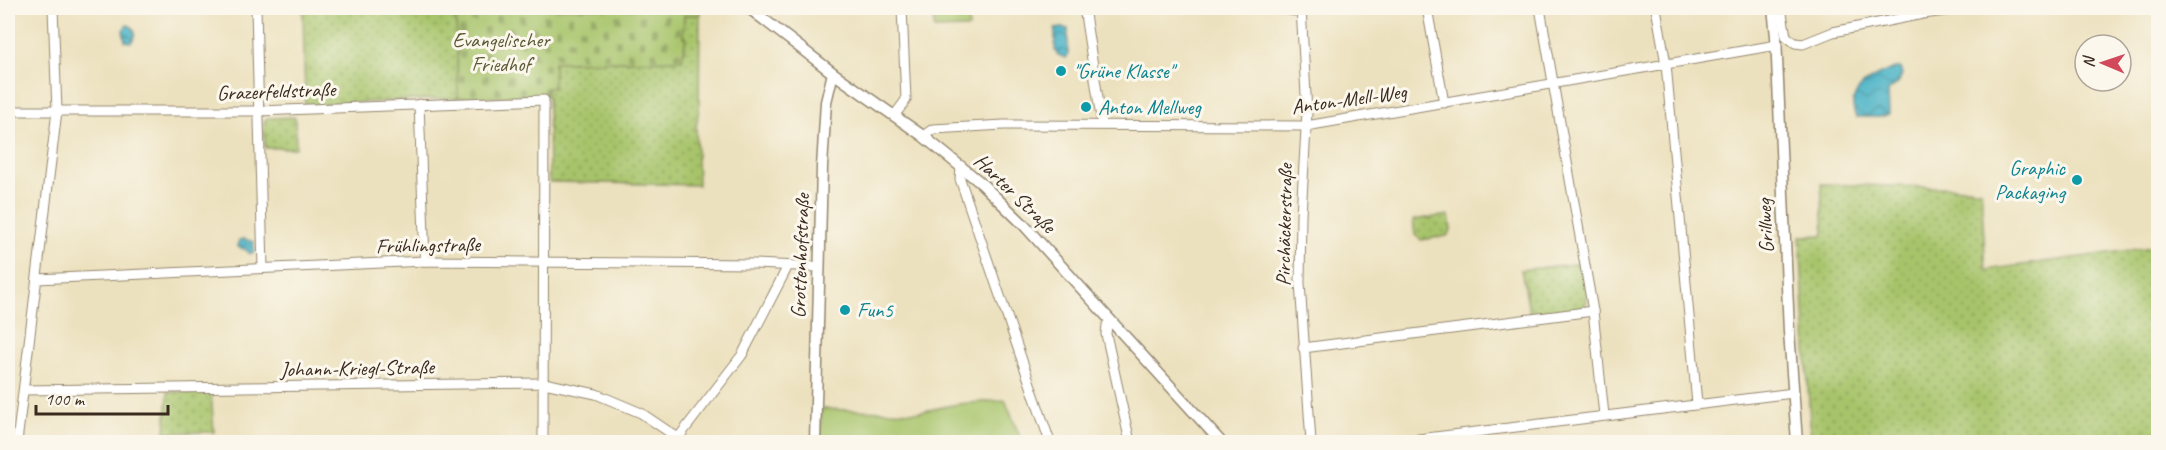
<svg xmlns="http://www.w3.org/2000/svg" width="2166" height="450" font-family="Caveat,sans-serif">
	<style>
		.green { fill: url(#green-dots); stroke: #717744; stroke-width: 1.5 }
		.cemetery { fill: url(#cemetery-stones); stroke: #717744; stroke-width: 1.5 }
		.pitch { fill: #a7c46b; stroke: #717744; stroke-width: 1.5 }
		.water { fill: url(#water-waves); stroke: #416e72; stroke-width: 1.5 }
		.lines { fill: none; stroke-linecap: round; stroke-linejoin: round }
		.minor-casing { stroke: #94866e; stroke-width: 11 }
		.major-casing { stroke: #94866e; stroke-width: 13 }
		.minor { stroke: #fff; stroke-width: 9 }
		.major { stroke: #fff; stroke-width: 10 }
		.culture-dot { fill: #0f9aa8; stroke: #fbf7ec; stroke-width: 2 }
		.labels { text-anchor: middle; stroke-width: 6; stroke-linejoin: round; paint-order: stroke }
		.park-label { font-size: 21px; fill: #5b5835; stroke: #fbf7ec }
		.culture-label { font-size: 21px; fill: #0d838f; stroke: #fbf7ec; text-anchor: start }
		.street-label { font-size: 21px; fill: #3b2a1e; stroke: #fbf7ec }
	</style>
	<defs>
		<pattern id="green-dots" width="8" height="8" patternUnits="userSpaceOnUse" patternTransform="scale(1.5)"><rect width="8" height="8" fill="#a7c46b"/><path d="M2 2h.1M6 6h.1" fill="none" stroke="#899f57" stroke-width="1.8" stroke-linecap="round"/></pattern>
		<pattern id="cemetery-stones" width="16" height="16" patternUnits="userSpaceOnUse" patternTransform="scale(1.5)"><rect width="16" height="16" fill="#a7c46b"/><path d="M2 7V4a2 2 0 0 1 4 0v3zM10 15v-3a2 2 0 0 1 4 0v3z" fill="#899f57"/></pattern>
		<pattern id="water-waves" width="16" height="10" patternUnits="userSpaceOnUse" patternTransform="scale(1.5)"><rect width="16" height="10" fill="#47b2c6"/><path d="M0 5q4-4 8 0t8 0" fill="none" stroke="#3c91a0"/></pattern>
	</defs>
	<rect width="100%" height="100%" fill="#fbf7ec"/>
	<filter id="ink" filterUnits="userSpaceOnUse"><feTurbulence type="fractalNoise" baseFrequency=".0167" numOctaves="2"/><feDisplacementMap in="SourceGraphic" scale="12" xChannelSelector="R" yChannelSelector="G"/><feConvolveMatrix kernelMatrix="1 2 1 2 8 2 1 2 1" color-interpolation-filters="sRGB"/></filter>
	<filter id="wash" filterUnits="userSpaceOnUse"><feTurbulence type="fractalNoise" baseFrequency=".008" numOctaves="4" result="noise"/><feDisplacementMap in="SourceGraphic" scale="24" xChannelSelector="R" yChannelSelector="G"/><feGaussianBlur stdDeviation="1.35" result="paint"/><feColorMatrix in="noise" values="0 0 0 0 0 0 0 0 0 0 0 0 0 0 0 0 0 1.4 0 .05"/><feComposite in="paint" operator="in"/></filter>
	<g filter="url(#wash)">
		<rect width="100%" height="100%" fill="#ece1be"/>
		<g class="green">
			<polygon points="303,8 456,8 458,98 305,105"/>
			<polygon points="684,15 700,15 699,108 696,128 698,185 549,182 548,98 546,96 546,87 553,87 554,62 682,60 686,38 683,37"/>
			<polygon points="295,117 296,148 265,148 264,122 267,118"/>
			<polygon points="1821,184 1971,188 1971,190 1981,190 1986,270 2158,246 2158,442 1811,442 1800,236 1824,235"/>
			<polygon points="1449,215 1451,230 1447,236 1421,240 1415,235 1413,220"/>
			<path d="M 1582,263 C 1584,276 1593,299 1582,309 L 1530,315 L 1521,270 Z"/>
			<polygon points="168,392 211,392 214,432 165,433"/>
		</g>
		<polygon class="cemetery" points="456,8 700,8 700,15 684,15 683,37 686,37 682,60 554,62 553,88 546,88 546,96 458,98"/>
		<g class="pitch">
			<polygon points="933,8 968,8 969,28 934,29"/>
			<polygon points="1005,400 1022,442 820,442 821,409 919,412 958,404"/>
		</g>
		<g class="water">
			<path d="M 127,25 L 131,26 C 136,31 137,36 131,42 L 125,41 L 123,30 Z"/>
			<polygon points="1062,28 1068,29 1068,56 1066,58 1058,55 1055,50 1055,29"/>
			<path d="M 1895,68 L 1900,68 L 1902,75 L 1898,83 L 1888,91 L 1889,114 L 1881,117 L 1856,117 C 1843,90 1875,75 1895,68 Z"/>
			<polygon points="244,239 254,242 254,252 249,254 247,250 238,247 239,240"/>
		</g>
	</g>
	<g filter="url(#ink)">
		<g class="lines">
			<g class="minor-casing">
				<g id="minor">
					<polyline points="256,8 263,268"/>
					<polyline points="1084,8 1102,124"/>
					<polyline points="1276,8 1302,12"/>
					<polyline points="1301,8 1307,112 1301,215 1300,283 1311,442"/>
					<polyline points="1427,8 1444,103"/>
					<polyline points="1540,8 1593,311 1604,415"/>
					<polyline points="1656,8 1666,64 1697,404"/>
					<polyline points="1781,8 1786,36 1795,43 1803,44 1833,32 1923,14 1967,8"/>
					<polyline points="419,104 425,261"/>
					<polyline points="8,111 259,111 544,100 543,442"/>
					<polyline points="894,116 906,100 902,8"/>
					<polyline points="923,136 933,129 1004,125 1306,126 1777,45"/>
					<polyline points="961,166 960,179 1050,442"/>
					<polyline points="37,279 425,261 755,264 819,267"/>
					<polyline points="1110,321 1107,325 1106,334 1130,442"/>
					<polyline points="1303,348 1593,311"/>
					<polyline points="24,390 544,383 596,394 641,413 678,438"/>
					<polyline points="17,442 57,111 53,8"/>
					<polyline points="675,442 742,355 788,266"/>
					<polyline points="1394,442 1793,393"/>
				</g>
			</g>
			<g class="major-casing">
				<g id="major">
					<polyline points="749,8 833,73 923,136 981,183 1023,224 1221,442"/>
					<polyline points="1773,8 1776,36 1789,331 1797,442"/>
					<polyline points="815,442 822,167 826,102 833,73"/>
				</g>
			</g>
			<use href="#minor" class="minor"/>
			<use href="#major" class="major"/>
		</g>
	</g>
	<g class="culture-dot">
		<circle cx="1061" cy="71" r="6"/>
		<circle cx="1086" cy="107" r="6"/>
		<circle cx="2077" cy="180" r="6"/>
		<circle cx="845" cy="310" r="6"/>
	</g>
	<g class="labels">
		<g class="park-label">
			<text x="501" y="47">Evangelischer<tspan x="501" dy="24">Friedhof</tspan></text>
		</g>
		<g class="culture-label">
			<text x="1073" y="78">"Grüne Klasse"</text>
			<text x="1098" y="114">Anton Mellweg</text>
			<text x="2065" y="175" text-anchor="end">Graphic<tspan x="2065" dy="24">Packaging</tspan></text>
			<text x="857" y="317">Fun5</text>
		</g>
		<g class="street-label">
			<text transform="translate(276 91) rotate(-2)" y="7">Grazerfeldstraße</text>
			<text transform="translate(1349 99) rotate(-8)" y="7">Anton-Mell-Weg</text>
			<text transform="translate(1015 193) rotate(44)" y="7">Harter Straße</text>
			<text transform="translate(1284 225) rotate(-89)" y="7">Pirchäckerstraße</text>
			<text transform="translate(1765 226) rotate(-93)" y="7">Grillweg</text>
			<text transform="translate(428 245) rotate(-1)" y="7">Frühlingstraße</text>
			<text transform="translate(800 256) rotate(-88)" y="7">Grottenhofstraße</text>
			<text transform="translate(357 368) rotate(-1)" y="7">Johann-Kriegl-Straße</text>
		</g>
	</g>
	<rect width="2166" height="450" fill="none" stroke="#fbf7ec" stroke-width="30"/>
	<g transform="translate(2103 63) rotate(272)"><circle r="28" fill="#fbf7ec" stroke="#aea59a" stroke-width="1.5"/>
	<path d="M0-4.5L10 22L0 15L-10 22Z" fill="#d1495b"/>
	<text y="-9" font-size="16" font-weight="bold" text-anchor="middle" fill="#3b2a1e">N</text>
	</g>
	<path d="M36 405v9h132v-9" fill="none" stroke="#3b2a1e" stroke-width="3"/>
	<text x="45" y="405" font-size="18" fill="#3b2a1e" stroke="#fbf7ec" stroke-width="4.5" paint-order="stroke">100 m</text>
</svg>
